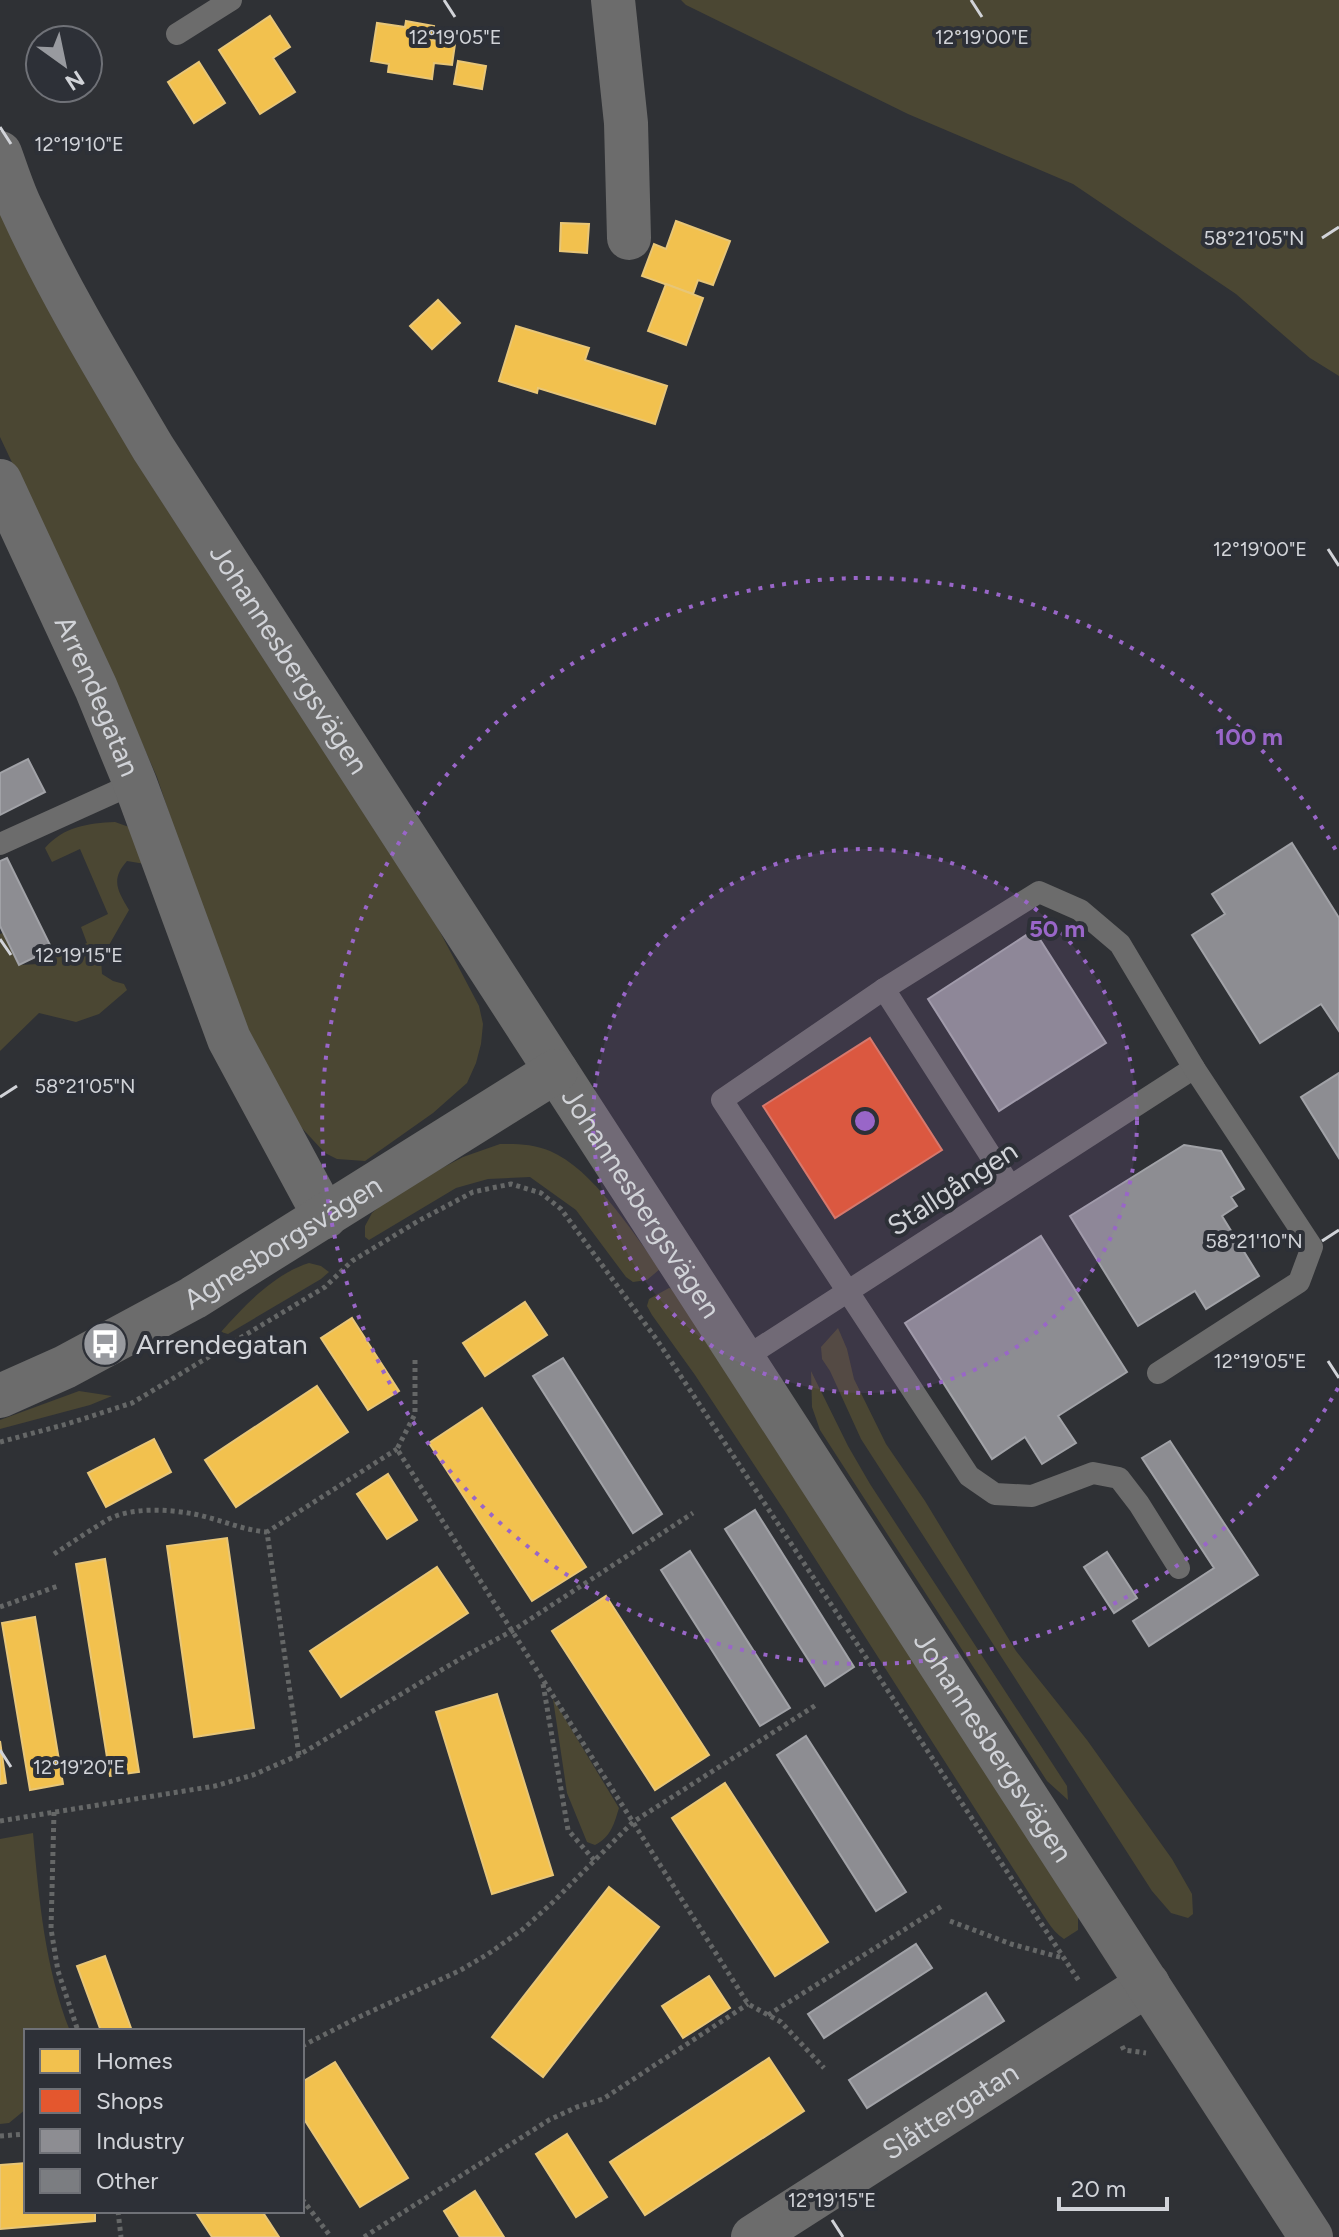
<svg xmlns="http://www.w3.org/2000/svg" width="1339" height="2237" font-family="Figtree,sans-serif">
	<style>
		.green { fill: #4b4733 }
		.homes { fill: #f2c14e; stroke: #e8c677; stroke-width: 2 }
		.shops { fill: #e4572e; stroke: #de7c61; stroke-width: 2 }
		.industry { fill: #8d8d92; stroke: #a1a2a7; stroke-width: 2 }
		.building { fill: #7b7d81 }
		.lines { fill: none; stroke-linecap: round; stroke-linejoin: round }
		.path { stroke: #656767; stroke-width: 5; stroke-dasharray: 4 4; stroke-linecap: butt }
		.service { stroke: #6c6c6c; stroke-width: 22 }
		.minor { stroke: #6c6c6c; stroke-width: 44 }
		.tertiary { stroke: #6c6c6c; stroke-width: 44 }
		.ticks { fill: none; stroke: #d1d3d8; stroke-width: 3 }
		.ring { fill: none; stroke: #9966c8; stroke-width: 4; stroke-dasharray: 4 8 }
		.labels { text-anchor: middle; stroke-width: 8; stroke-linejoin: round; paint-order: stroke }
		.street-label { font-size: 28px; fill: #d1d3d8; stroke: #2d3037 }
		.poi-label { font-size: 28px; fill: #d1d3d8; stroke: #2d3037; text-anchor: start }
		.ticks-label { font-size: 20px; text-anchor: middle; fill: #d1d3d8; stroke: #2d3037; stroke-width: 8; stroke-linejoin: round; paint-order: stroke }
		.centre { fill: #9966c8; stroke: #2d3037; stroke-width: 4 }
		.ring-label { font-size: 24px; text-anchor: middle; font-weight: bold; fill: #9966c8; stroke: #2d3037; stroke-width: 8; stroke-linejoin: round; paint-order: stroke }
	</style>
	<rect width="100%" height="100%" fill="#2f3135"/>
	<g class="green">
		<polygon points="681,0 1339,0 1339,376 1310,358 1236,294 1073,184 908,114 686,5"/>
		<polygon points="0,195 420,894 479,1006 483,1024 481,1044 476,1063 467,1083 433,1113 365,1161 337,1159 325,1153 300,1126 263,1068 202,912 157,777 96,640 0,437"/>
		<path d="M 115,822 L 129,827 L 145,864 L 127,861 C 110,880 118,891 129,910 L 101,959 L 102,974 L 113,981 L 124,984 L 127,990 L 99,1014 L 76,1022 L 39,1013 L 0,1051 L 0,934 L 3,933 L 19,965 L 39,964 L 87,943 L 81,927 L 108,914 L 80,849 L 52,862 L 45,848 C 63,827 88,823 115,822 Z"/>
		<path d="M 500,1144 C 518,1144 533,1144 550,1151 C 593,1169 632,1232 660,1269 L 647,1280 L 633,1282 L 626,1277 L 576,1210 L 530,1177 L 488,1179 L 456,1188 L 369,1240 L 365,1237 L 365,1226 L 372,1213 L 386,1201 L 425,1177 L 463,1157 Z"/>
		<path d="M 309,1263 L 321,1266 L 329,1272 L 321,1279 L 228,1334 L 221,1332 C 245,1305 274,1274 309,1263 Z"/>
		<path d="M 669,1288 L 674,1289 L 1078,1916 L 1078,1930 L 1064,1939 C 1051,1931 1043,1913 1034,1901 L 784,1510 L 695,1375 L 652,1315 L 647,1306 L 649,1299 Z"/>
		<polygon points="838,1328 847,1349 854,1379 886,1444 925,1501 1016,1651 1087,1740 1172,1859 1192,1894 1193,1914 1188,1918 1171,1913 1152,1891 861,1439 830,1371 822,1359 821,1347"/>
		<polygon points="811,1371 848,1446 870,1484 1067,1786 1068,1800 1047,1781 820,1430 812,1407"/>
		<polygon points="79,1391 112,1396 90,1405 0,1429 0,1420"/>
		<path d="M 553,1699 L 619,1808 C 614,1824 611,1837 595,1845 L 587,1842 L 567,1793 Z"/>
		<path d="M 33,1833 C 39,1900 45,1968 70,2031 L 26,2031 L 26,2109 L 9,2123 L 0,2124 L 0,1839 Z"/>
	</g>
	<g class="homes">
		<polygon points="270,16 290,47 273,58 295,92 260,114 219,50"/>
		<polygon points="406,21 434,26 432,40 455,44 452,65 434,63 432,79 388,72 389,64 371,61 377,23 405,27"/>
		<polygon points="458,61 486,66 482,89 454,84"/>
		<polygon points="199,62 225,103 194,123 168,82"/>
		<polygon points="676,221 730,241 713,285 698,280 693,294 642,276 654,244 666,249"/>
		<polygon points="561,223 589,224 587,253 560,251"/>
		<polygon points="666,284 703,298 686,345 648,331"/>
		<polygon points="438,300 460,323 432,349 410,326"/>
		<polygon points="516,326 589,348 585,360 667,386 655,424 538,388 537,393 499,381"/>
		<polygon points="525,1302 547,1335 485,1376 463,1343"/>
		<polygon points="352,1318 399,1391 368,1410 321,1338"/>
		<polygon points="317,1386 348,1432 236,1507 205,1460"/>
		<polygon points="482,1408 586,1567 532,1601 429,1443"/>
		<polygon points="154,1439 171,1472 106,1507 88,1473"/>
		<polygon points="388,1474 417,1520 387,1539 357,1494"/>
		<polygon points="227,1538 254,1728 194,1737 167,1546"/>
		<polygon points="105,1559 139,1772 110,1776 76,1564"/>
		<polygon points="437,1567 468,1613 341,1697 310,1651"/>
		<polygon points="606,1596 709,1755 655,1790 552,1631"/>
		<polygon points="35,1617 63,1784 30,1790 2,1623"/>
		<polygon points="497,1694 553,1875 492,1894 436,1712"/>
		<polygon points="0,1741 6,1783 0,1784"/>
		<polygon points="725,1783 828,1942 775,1976 672,1818"/>
		<polygon points="609,1887 659,1927 543,2077 492,2037"/>
		<polygon points="105,1956 132,2031 101,2031 77,1966"/>
		<polygon points="709,1976 730,2008 683,2038 662,2006"/>
		<polygon points="769,2058 804,2111 645,2215 610,2162"/>
		<polygon points="335,2062 408,2178 360,2207 302,2116 302,2082"/>
		<polygon points="567,2134 607,2197 576,2217 536,2154"/>
		<polygon points="26,2163 26,2211 95,2211 95,2221 0,2229 0,2165"/>
		<polygon points="475,2191 504,2237 460,2237 444,2211"/>
		<polygon points="195,2211 262,2211 279,2237 212,2237"/>
	</g>
	<polygon class="shops" points="870,1038 942,1150 835,1218 763,1106"/>
	<g class="industry">
		<polygon points="28,759 45,792 0,815 0,773"/>
		<polygon points="1292,843 1339,918 1339,1031 1321,1004 1260,1043 1192,935 1225,914 1212,894"/>
		<polygon points="7,858 52,949 19,965 0,926 0,861"/>
		<polygon points="1034,930 1106,1043 999,1111 928,999"/>
		<polygon points="1339,1073 1339,1158 1301,1097"/>
		<polygon points="1184,1145 1221,1151 1244,1189 1231,1197 1237,1206 1222,1216 1259,1276 1206,1309 1195,1291 1138,1326 1070,1216"/>
		<polygon points="1041,1236 1127,1372 1058,1416 1076,1443 1042,1464 1025,1437 992,1459 905,1323"/>
		<polygon points="563,1358 662,1514 633,1533 533,1376"/>
		<polygon points="1170,1441 1258,1575 1149,1646 1133,1621 1214,1568 1142,1458"/>
		<polygon points="755,1510 854,1667 825,1686 725,1529"/>
		<polygon points="690,1551 790,1708 760,1726 661,1570"/>
		<polygon points="1107,1552 1137,1598 1114,1613 1084,1567"/>
		<polygon points="806,1736 906,1892 876,1911 777,1755"/>
		<polygon points="916,1944 932,1968 824,2038 808,2014"/>
		<polygon points="986,1993 1004,2021 867,2108 849,2080"/>
	</g>
	<polygon class="building" points="209,1339 212,1345 195,1354 191,1347"/>
	<g class="lines">
		<g class="path">
			<polyline points="415,1360 415,1414 397,1449 748,2004 781,2022 824,2068"/>
			<polyline points="0,1442 67,1424 132,1403 325,1287 352,1261 420,1220 473,1192 511,1184 541,1193 561,1209 657,1340 1079,1981"/>
			<path d="M 54,1554 C 71,1543 89,1531 107,1520 C 131,1507 167,1509 194,1514 C 219,1519 242,1530 267,1532"/>
			<polyline points="0,1607 58,1586"/>
			<polyline points="543,1684 568,1830 594,1860"/>
			<polyline points="299,1755 267,1532 397,1449"/>
			<polyline points="54,1812 51,1929 58,1971 78,2031"/>
			<polyline points="0,1821 215,1786 253,1775 299,1755 465,1656 512,1631 693,1513"/>
			<polyline points="950,1921 1011,1944 1063,1958"/>
			<polyline points="768,2015 942,1906"/>
			<polyline points="302,2046 359,2017 459,1971 488,1954 522,1930 553,1902 633,1822 816,1705"/>
			<polyline points="1122,2046 1124,2050 1146,2053"/>
			<polyline points="0,2136 26,2134"/>
			<polyline points="302,2199 331,2237"/>
			<polyline points="118,2211 121,2237"/>
			<polyline points="364,2237 549,2120 577,2107 603,2099 748,2004"/>
		</g>
		<g class="service">
			<polyline points="177,34 231,0"/>
			<polyline points="0,844 135,783"/>
			<polyline points="884,989 1010,1186"/>
			<polyline points="743,1359 1194,1068"/>
			<polyline points="1158,1373 1299,1282 1312,1247 1194,1068 1120,944 1080,910 1039,892 884,989 722,1100 969,1476 995,1494 1032,1496 1093,1473 1119,1478 1139,1504 1179,1568"/>
		</g>
		<g class="minor">
			<polyline points="613,0 626,123 629,238"/>
			<path id="s1" d="M 0,481 L 96,688 L 135,783 L 229,1039 L 325,1217"/>
			<path id="s2" d="M 753,2237 L 1148,1984"/>
		</g>
		<g class="tertiary">
			<path id="s3" d="M 0,153 C 7,172 13,192 22,210 C 60,293 107,370 153,448 L 1311,2237"/>
			<path id="s4" d="M 0,1396 L 65,1367 L 193,1298 L 556,1071"/>
		</g>
	</g>
	<path class="ticks" d="M 444,0 L 455,17M 971,0 L 982,17M 0,127 L 11,144M 1322,238 L 1339,227M 1328,549 L 1339,566M 0,939 L 11,955M 0,1097 L 17,1086M 1322,1241 L 1339,1230M 1328,1361 L 1339,1378M 0,1750 L 11,1767M 832,2220 L 843,2237"/>
	<circle cx="865" cy="1121" r="272" fill="#9966c8" fill-opacity=".12"/>
	<g class="ring">
		<circle cx="865" cy="1121" r="272"/>
		<path d="M1338 1388A543 543 0 1 1 1338 854"/>
	</g>
	<defs>
		<g id="bus-disc" transform="scale(2.3)"><circle r="9.5" fill="#989a9f" stroke="#2d3037"/><path d="M-5-6H5V4H4V6H2V4H-2V6H-4V4H-5ZM-3.5-4V0h7V-4ZM-3.5 1.2v1.5H-2V1.2ZM2 1.2v1.5H3.5V1.2Z" fill="#fff"/></g>
	</defs>
	<g fill-rule="evenodd">
		<use href="#bus-disc" x="105" y="1344"/>
	</g>
	<g class="labels">
		<g class="street-label">
			<text dy="10" stroke="none"><textPath href="#s3" startOffset="584">Johannesbergsvägen</textPath></text>
			<text dy="10" stroke="none"><textPath href="#s1" startOffset="236">Arrendegatan</textPath></text>
			<text transform="translate(952 1188) rotate(-33)" y="10">Stallgången</text>
			<text dy="10" stroke="none"><textPath href="#s3" startOffset="1232">Johannesbergsvägen</textPath></text>
			<text dy="10" stroke="none"><textPath href="#s4" startOffset="322">Agnesborgsvägen</textPath></text>
			<text dy="10" stroke="none"><textPath href="#s3" startOffset="1880">Johannesbergsvägen</textPath></text>
			<text dy="10" stroke="none"><textPath href="#s2" startOffset="234">Slåttergatan</textPath></text>
		</g>
		<g class="poi-label">
			<text x="136" y="1354">Arrendegatan</text>
		</g>
	</g>
	<g class="ticks-label">
		<text x="455" y="44">12°19'05"E</text>
		<text x="982" y="44">12°19'00"E</text>
		<text x="79" y="151">12°19'10"E</text>
		<text x="1254" y="245">58°21'05"N</text>
		<text x="1260" y="556">12°19'00"E</text>
		<text x="79" y="962">12°19'15"E</text>
		<text x="85" y="1093">58°21'05"N</text>
		<text x="1254" y="1248">58°21'10"N</text>
		<text x="1260" y="1368">12°19'05"E</text>
		<text x="79" y="1774">12°19'20"E</text>
		<text x="832" y="2207">12°19'15"E</text>
	</g>
	<circle cx="865" cy="1121" r="12" class="centre"/>
	<g class="ring-label">
		<text x="1249" y="745">100 m</text>
		<text x="1057" y="937">50 m</text>
	</g>
	<rect x="24" y="2029" width="280" height="184" fill="#2d3037" stroke="#6f7177" stroke-width="2"/>
	<rect x="40" y="2049" width="40" height="24" fill="#f2c14e" stroke="#6f7177" stroke-width="2"/>
	<text x="96" y="2069" font-size="24" fill="#d1d3d8">Homes</text>
	<rect x="40" y="2089" width="40" height="24" fill="#e4572e" stroke="#6f7177" stroke-width="2"/>
	<text x="96" y="2109" font-size="24" fill="#d1d3d8">Shops</text>
	<rect x="40" y="2129" width="40" height="24" fill="#8d8d92" stroke="#6f7177" stroke-width="2"/>
	<text x="96" y="2149" font-size="24" fill="#d1d3d8">Industry</text>
	<rect x="40" y="2169" width="40" height="24" fill="#7b7d81" stroke="#6f7177" stroke-width="2"/>
	<text x="96" y="2189" font-size="24" fill="#d1d3d8">Other</text>
	<g transform="translate(64 64) rotate(147)"><circle r="38" fill="#2d3037" stroke="#6f7177" stroke-width="2"/>
	<path d="M0-6L14 30L0 20L-14 30Z" fill="#989a9f"/>
	<text y="-12" font-size="22" font-weight="bold" text-anchor="middle" fill="#d1d3d8">N</text>
	</g>
	<path d="M1059 2197v12h108v-12" fill="none" stroke="#d1d3d8" stroke-width="4"/>
	<text x="1071" y="2197" font-size="24" fill="#d1d3d8" stroke="#2d3037" stroke-width="6" paint-order="stroke">20 m</text>
</svg>
